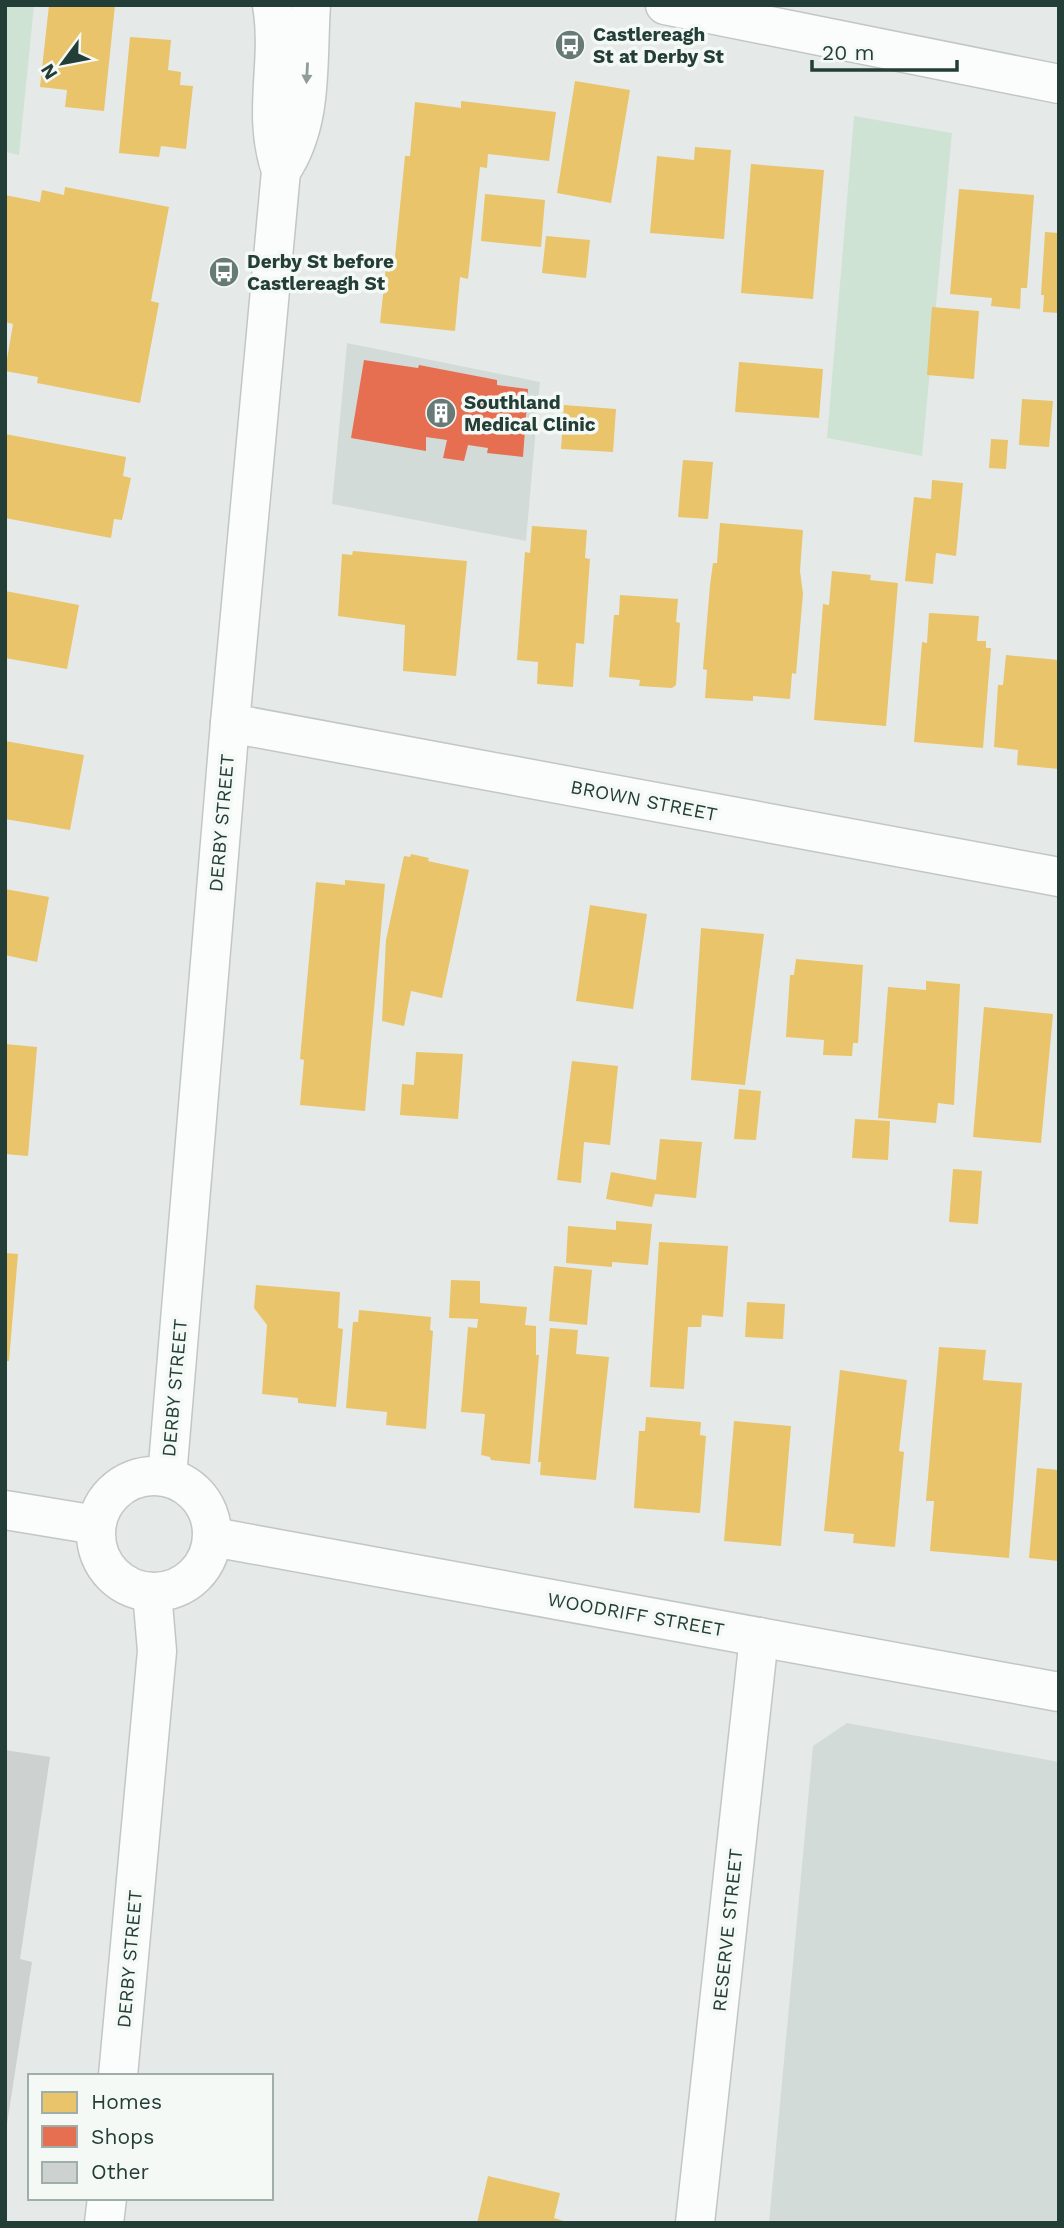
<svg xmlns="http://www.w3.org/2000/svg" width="1064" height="2228" font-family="'Work Sans',sans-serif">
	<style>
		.built { fill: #d3dbd8 }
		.green { fill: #cfe3d5 }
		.homes { fill: #e9c46a }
		.shops { fill: #e76f51 }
		.building { fill: #cdd1cf }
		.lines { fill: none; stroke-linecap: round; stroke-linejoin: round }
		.minor-casing { stroke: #c2c7c5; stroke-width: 41 }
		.tertiary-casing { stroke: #c2c7c5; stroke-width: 41 }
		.minor { stroke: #fbfcfc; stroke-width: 38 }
		.tertiary { stroke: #fbfcfc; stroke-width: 38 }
		.oneway { fill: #8f9c9a }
		.labels { text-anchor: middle; stroke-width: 7; stroke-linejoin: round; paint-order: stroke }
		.poi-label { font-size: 19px; font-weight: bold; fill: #233d37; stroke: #f4f9f6; text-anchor: start }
		.street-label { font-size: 19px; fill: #233d37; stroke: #f4f9f6 }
	</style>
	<rect width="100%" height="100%" fill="#e5eae8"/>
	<g class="built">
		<polygon points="347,343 540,382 526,541 332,504"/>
		<polygon points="847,1723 1059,1762 1059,2223 769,2223 813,1746"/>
	</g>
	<g class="green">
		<polygon points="5,5 34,5 19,155 5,152"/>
		<polygon points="854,116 952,133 922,456 827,438"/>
	</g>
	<g class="homes">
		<polygon points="49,5 115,5 104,111 65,107 67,90 40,87"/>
		<polygon points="130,37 171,40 168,70 181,72 180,85 193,86 186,149 161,146 159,157 119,153"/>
		<polygon points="575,81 630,90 611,203 557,193"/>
		<polygon points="461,101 556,112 549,161 488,154 487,168 480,167 468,279 460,277 455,331 380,323 386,267 394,267 405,156 410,156 415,102 461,108"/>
		<polygon points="695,147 731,150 724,239 650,233 657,156 694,160"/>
		<polygon points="751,164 824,170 813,299 741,293"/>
		<polygon points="65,187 169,207 151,301 159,303 140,403 37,383 38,377 5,371 13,324 5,322 5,195 40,202 42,190 64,195"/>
		<polygon points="959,189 1034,195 1027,288 1021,288 1020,309 991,306 992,298 950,294"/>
		<polygon points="485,194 545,200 541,247 481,241"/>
		<polygon points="1045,232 1059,233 1059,313 1043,312 1044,295 1041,295"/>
		<polygon points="546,236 590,240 586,278 542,273"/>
		<polygon points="932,307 979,311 974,379 927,375"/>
		<polygon points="739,362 823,369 819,418 735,412"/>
		<polygon points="1022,399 1053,401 1049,447 1019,445"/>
		<polygon points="564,405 616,409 613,452 561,449"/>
		<polygon points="5,434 126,457 123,476 131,478 122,520 114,519 111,538 5,518"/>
		<polygon points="991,439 1008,440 1006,469 989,468"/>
		<polygon points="683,460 713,462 708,519 678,517"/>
		<polygon points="932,480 963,483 956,556 936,553 933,584 905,581 914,497 931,499"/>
		<polygon points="720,523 803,530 800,571 803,594 796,674 792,673 790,699 753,696 753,701 705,698 707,670 703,669 710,585 713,563 717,563"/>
		<polygon points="532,526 587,530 585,558 590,559 584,644 576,643 573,687 537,684 538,662 517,660 525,552 530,553"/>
		<polygon points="353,551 467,561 456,676 403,671 405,625 338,616 342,554 352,555"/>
		<polygon points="832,571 871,575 870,580 898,583 886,726 814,720 823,604 829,605"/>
		<polygon points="5,591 79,605 67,669 5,658"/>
		<polygon points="620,595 678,599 676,622 680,623 676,685 672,688 639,686 640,680 609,677 614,615 619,615"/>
		<polygon points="929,613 979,616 977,641 986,641 986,648 991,648 983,748 914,742 922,642 927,643"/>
		<polygon points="1006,655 1059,660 1059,769 1017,765 1018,750 994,747 998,685 1003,685"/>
		<polygon points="5,741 84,755 70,830 5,819"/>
		<polygon points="411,854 429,858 428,861 469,870 442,998 411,991 404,1026 382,1021 386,940 404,856 410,857"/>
		<polygon points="345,880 385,884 365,1111 300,1105 304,1060 300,1059 316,882 345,885"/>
		<polygon points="5,889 49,897 37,962 5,955"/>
		<polygon points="590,905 647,914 633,1009 576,1001"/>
		<polygon points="701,928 764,934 745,1085 691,1080"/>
		<polygon points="796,959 863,965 858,1043 853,1043 852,1056 823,1055 824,1040 786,1037 790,975 794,975"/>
		<polygon points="926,981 960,984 954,1105 938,1103 936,1123 878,1118 888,987 926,990"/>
		<polygon points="984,1007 1053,1014 1041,1143 973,1137"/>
		<polygon points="5,1044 37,1047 28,1156 5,1154"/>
		<polygon points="416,1052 463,1054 458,1119 400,1115 402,1084 414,1085"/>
		<polygon points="572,1061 618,1066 610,1145 584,1142 581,1183 557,1180"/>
		<polygon points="739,1089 761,1091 756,1140 734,1139"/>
		<polygon points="855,1119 890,1121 888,1160 852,1158"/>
		<polygon points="660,1139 702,1142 696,1198 655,1194 652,1207 606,1199 611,1172 656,1180"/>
		<polygon points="953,1169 982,1171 978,1224 949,1222"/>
		<polygon points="616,1221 652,1224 648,1265 612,1262 612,1267 566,1263 568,1226 616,1230"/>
		<polygon points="659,1242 728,1246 723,1317 702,1315 701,1327 688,1327 684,1389 650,1387"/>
		<polygon points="5,1253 18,1254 9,1361 5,1361"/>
		<polygon points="554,1266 592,1270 587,1325 549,1321"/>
		<polygon points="451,1280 480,1281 480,1303 527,1307 525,1325 536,1326 536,1355 539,1355 530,1464 491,1460 490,1457 481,1455 485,1414 461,1412 468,1327 477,1328 478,1319 449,1318"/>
		<polygon points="256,1285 340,1292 338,1328 343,1329 336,1407 298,1403 298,1398 262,1394 267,1325 254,1308"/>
		<polygon points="747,1302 785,1304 783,1339 745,1337"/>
		<polygon points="359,1310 431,1317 430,1330 433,1331 426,1429 386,1425 387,1412 346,1408 353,1322 358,1322"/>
		<polygon points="550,1328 578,1330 576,1354 609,1357 596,1480 540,1475 541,1462 538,1462"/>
		<polygon points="939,1347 986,1350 983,1380 1022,1383 1009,1558 930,1551 934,1501 926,1501"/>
		<polygon points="840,1370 907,1380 899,1451 904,1452 895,1547 853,1543 854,1534 824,1531"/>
		<polygon points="646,1417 701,1422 700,1435 706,1436 700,1513 634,1508 639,1431 645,1431"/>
		<polygon points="734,1421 791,1426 781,1546 724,1541"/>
		<polygon points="1037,1468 1059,1470 1059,1561 1029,1558"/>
		<polygon points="488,2176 560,2193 554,2218 570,2223 477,2223"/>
	</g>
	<polygon class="shops" points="364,360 418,368 419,365 497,380 497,385 528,389 523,457 487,453 488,448 468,445 464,461 443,458 447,440 426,437 426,451 351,438"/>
	<polygon class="building" points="5,1750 50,1757 20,1959 32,1962 7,2124"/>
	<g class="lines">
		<g class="minor-casing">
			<g id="minor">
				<polyline points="665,5 1059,84"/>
				<polyline points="230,723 1059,877"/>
				<polyline points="695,2223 759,1637"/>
			</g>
		</g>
		<g class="tertiary-casing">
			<g id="tertiary">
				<path d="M 281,171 C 314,123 307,62 311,5"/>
				<circle cx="154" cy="1534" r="58"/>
				<path d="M 167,1477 L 230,723 L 281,171 C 261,112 282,63 272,5"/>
				<polyline points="5,1510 96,1525"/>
				<polyline points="213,1537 1059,1692"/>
				<polyline points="118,2076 157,1651 152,1592"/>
				<polyline points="104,2223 107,2198"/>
			</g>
		</g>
		<use href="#minor" class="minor"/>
		<use href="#tertiary" class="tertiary"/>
	</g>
	<defs><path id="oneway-solid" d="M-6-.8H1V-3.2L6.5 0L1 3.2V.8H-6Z" transform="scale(1.75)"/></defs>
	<use class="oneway" href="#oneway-solid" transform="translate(307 73) rotate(93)"/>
	<defs>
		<g id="bus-disc" transform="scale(1.575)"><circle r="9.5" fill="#677a75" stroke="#f4f9f6"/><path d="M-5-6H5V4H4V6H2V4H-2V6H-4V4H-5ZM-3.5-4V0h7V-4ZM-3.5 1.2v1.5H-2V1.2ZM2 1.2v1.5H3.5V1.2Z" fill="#fff"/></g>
		<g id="building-disc" transform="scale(1.575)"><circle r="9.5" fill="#677a75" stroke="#f4f9f6"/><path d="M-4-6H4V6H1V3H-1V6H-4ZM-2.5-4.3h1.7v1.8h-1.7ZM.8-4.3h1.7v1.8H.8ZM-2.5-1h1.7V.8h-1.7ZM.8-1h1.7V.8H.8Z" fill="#fff"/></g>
	</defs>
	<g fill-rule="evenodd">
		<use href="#bus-disc" x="570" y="45"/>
		<use href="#bus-disc" x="224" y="272"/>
		<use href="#building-disc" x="441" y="413"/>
	</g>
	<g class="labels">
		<g class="poi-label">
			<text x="593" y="41">Castlereagh<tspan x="593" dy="22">St at Derby St</tspan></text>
			<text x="247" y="268">Derby St before<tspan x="247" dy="22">Castlereagh St</tspan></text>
			<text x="464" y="409">Southland<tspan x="464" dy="22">Medical Clinic</tspan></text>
		</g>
		<g class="street-label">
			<text transform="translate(644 800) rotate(11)" y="7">BROWN STREET</text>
			<text transform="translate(221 823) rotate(-85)" y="7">DERBY STREET</text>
			<text transform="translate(174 1388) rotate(-85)" y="7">DERBY STREET</text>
			<text transform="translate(636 1614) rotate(10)" y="7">WOODRIFF STREET</text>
			<text transform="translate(727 1930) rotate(-84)" y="7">RESERVE STREET</text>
			<text transform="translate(129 1959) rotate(-85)" y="7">DERBY STREET</text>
		</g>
	</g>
	<rect width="1064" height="2228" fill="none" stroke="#233d37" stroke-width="14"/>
	<rect x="28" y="2074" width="245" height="126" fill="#f4f9f6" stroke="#a0aeaa" stroke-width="2"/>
	<rect x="42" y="2092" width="35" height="21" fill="#e9c46a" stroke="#a0aeaa" stroke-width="2"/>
	<text x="91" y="2109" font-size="21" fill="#233d37">Homes</text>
	<rect x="42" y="2126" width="35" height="21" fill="#e76f51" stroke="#a0aeaa" stroke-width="2"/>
	<text x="91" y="2144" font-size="21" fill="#233d37">Shops</text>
	<rect x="42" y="2162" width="35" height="21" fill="#cdd1cf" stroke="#a0aeaa" stroke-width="2"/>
	<text x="91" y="2179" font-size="21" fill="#233d37">Other</text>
	<g transform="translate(63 63) rotate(238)" stroke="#f4f9f6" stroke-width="5" paint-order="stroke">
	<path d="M0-5L12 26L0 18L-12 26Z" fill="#233d37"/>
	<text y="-10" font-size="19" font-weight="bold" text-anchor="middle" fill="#233d37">N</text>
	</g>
	<path d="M812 60v10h145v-10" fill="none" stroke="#233d37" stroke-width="3.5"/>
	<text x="822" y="60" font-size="21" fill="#233d37" stroke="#f4f9f6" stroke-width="5" paint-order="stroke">20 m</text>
</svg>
